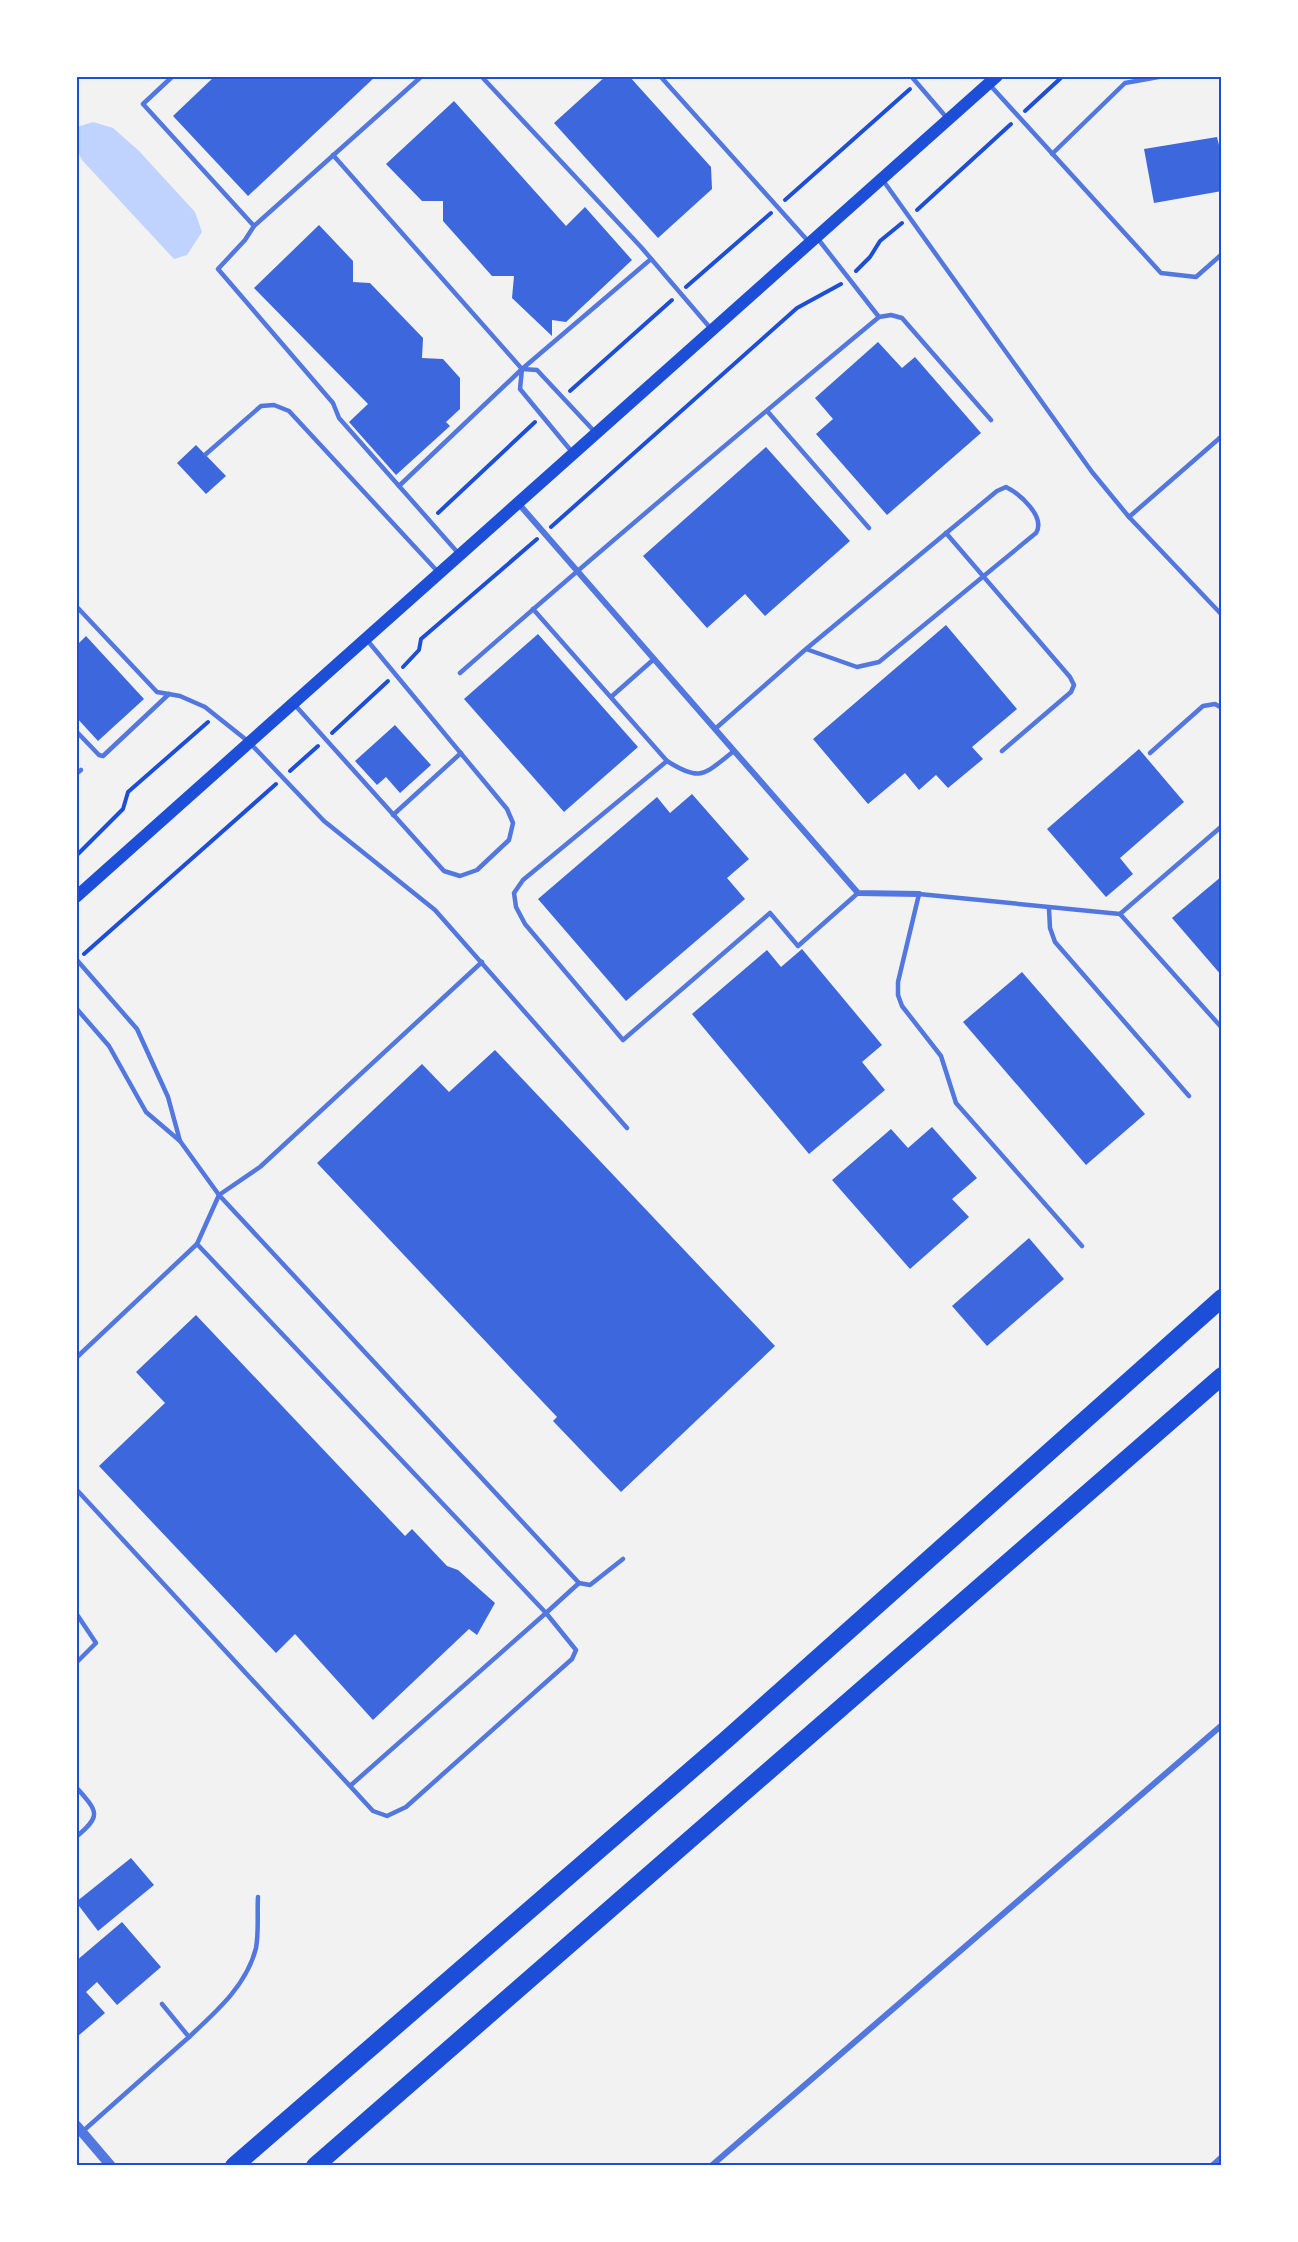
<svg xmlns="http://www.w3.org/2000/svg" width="1298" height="2242" font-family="Montserrat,sans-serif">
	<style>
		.water { fill: #bfd3fe }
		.building { fill: #3d67dc }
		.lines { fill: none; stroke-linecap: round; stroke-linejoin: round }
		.path { stroke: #1d4ed8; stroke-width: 4 }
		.service { stroke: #5277de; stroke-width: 4.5 }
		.minor { stroke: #5277de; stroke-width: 6 }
		.tertiary { stroke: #5277de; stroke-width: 10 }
		.secondary { stroke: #1d4ed8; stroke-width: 12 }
		.motorway { stroke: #1d4ed8; stroke-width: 18 }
		.neatline { fill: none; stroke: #1d4ed8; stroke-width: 2 }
	</style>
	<rect width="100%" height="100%" fill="#f2f2f2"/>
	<polygon class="water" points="93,122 113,128 139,151 195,212 202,232 187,255 174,259 82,160 77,150 77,127"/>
	<g class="building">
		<polygon points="215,76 376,76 248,196 173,116"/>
		<polygon points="606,76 629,76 711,167 712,189 658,238 554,123"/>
		<polygon points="454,101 566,226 585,207 632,260 566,322 552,320 552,336 512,298 514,276 492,276 443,221 443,201 422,201 386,164"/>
		<polygon points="1217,137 1222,157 1222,191 1154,203 1144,149"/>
		<polygon points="319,225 353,261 353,282 370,283 423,338 422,358 443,359 460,378 460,409 446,422 450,426 396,475 349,422 368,404 254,288"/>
		<polygon points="878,342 902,368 915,357 981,433 887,515 816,434 833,419 815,398"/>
		<polygon points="196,445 226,476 206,494 177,463"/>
		<polygon points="766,447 850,541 765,616 745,594 707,628 643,556"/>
		<polygon points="946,625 1017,709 972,747 983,759 948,788 936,775 919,790 905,773 868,804 813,739"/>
		<polygon points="538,634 638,747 564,812 464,699"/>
		<polygon points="86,636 144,699 98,741 76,717 76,646"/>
		<polygon points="395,725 431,765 400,793 386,777 377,785 355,761"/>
		<polygon points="1139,749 1184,802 1120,858 1133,874 1106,897 1047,829"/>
		<polygon points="692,794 749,859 727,878 745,899 626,1001 538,899 657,797 670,813"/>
		<polygon points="1222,876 1222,976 1172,918"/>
		<polygon points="802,949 882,1045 862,1062 885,1090 809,1154 692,1014 767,950 781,967"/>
		<polygon points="1022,972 1145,1114 1086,1165 963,1022"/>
		<polygon points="495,1050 775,1346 621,1492 553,1421 557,1417 317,1163 422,1064 449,1092"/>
		<polygon points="932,1127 977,1178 952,1199 969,1217 910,1269 832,1180 891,1129 908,1148"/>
		<polygon points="1029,1238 1064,1279 987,1346 952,1306"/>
		<polygon points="196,1315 405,1536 412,1529 447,1566 458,1570 495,1603 477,1635 469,1629 373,1720 295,1634 276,1653 99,1466 165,1403 136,1372"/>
		<polygon points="131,1858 154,1885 98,1931 76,1902"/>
		<polygon points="122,1922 161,1967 117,2005 97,1982 86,1992 105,2013 78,2036 76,1961"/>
	</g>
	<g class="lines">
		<g class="path">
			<polyline points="1025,111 1063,76"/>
			<polyline points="785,200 910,89"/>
			<polyline points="917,210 1011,124"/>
			<polyline points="856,271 870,257 880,241 902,223"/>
			<polyline points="686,287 771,213"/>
			<polyline points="570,391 672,300"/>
			<polyline points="438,513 535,422"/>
			<polyline points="551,527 797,308 841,284"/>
			<polyline points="403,667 419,650 421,639 537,539"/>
			<polyline points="332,733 388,681"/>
			<polyline points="290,771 318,746"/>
			<polyline points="76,856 123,809 128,792 208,722"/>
			<polyline points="84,954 276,784"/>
		</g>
		<g class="service">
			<polyline points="173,76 143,104 254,226 245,240 218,269 333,403 339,418 459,554"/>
			<polyline points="481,76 641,247 712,330"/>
			<polyline points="660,76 808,241"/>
			<polyline points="911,76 947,118"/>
			<polyline points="989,84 1161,273 1196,277 1222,254"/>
			<polyline points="1052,154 1125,83 1164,76"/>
			<polyline points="333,155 522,369 537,370 594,431"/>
			<polyline points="882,179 1092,472 1129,517 1222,615"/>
			<polyline points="254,226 422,76"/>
			<polyline points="818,239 879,317"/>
			<polyline points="522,369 520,389 572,452"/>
			<polyline points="768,412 869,528"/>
			<polyline points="206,454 261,406 274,405 289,411 439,573"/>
			<polyline points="399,486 522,369 651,259"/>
			<polyline points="1129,517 1222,436"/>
			<polyline points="946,533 1070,677 1074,685 1071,692 1002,751"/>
			<polyline points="76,606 157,692 180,696 205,707 249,742 324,821 435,910 627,1128"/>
			<path d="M 533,609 L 667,761 C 702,783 704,774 734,751"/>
			<path d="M 460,673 C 598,552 738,434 879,317 L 891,315 L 902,318 L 991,420"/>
			<polyline points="611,697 654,659"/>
			<polyline points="294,704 444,871 460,876 477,870 509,840 513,823 507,809 367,640"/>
			<path d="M 715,729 L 806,649 L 857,667 L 879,662 L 1036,533 C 1046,517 1020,494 1006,487 L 997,491 L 806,649"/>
			<polyline points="76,731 99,755 103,756 169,694"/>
			<polyline points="1150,753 1203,706 1215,704 1222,708"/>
			<polyline points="667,761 523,880 514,893 516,907 525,924 623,1040 770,913 798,946 858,893"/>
			<polyline points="76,774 81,770"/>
			<polyline points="393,815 461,753"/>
			<polyline points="1049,909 1050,928 1055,942 1189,1096"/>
			<polyline points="1120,914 1222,826"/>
			<polyline points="76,959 137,1029 168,1097 180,1141"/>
			<polyline points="482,962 260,1167 219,1195 197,1244 546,1613 579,1583"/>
			<polyline points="76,1008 109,1046 146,1112 180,1141 219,1195 579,1583 590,1585 623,1559"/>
			<polyline points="1082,1246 956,1103 941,1056 902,1006 898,995 898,982 919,894 1120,914 1222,1028"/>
			<polyline points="76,1358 197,1244"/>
			<polyline points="76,1489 350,1786 546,1613 576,1650 572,1659 406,1807 387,1816 373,1811 350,1786"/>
			<polyline points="76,1613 96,1643 76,1663"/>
			<path d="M 76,1787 C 97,1811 103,1815 76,1837"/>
			<path d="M 189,2037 C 216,2012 247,1985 256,1948 C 259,1932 257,1913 258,1897"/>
			<polyline points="82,2132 189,2037 162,2004"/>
		</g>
		<g class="minor">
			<polyline points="518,503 858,893 919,894"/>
			<polyline points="711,2166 1222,1725"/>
			<polyline points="1212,2166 1222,2157"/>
		</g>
		<polyline class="tertiary" points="76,2125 111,2166"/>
		<polyline class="secondary" points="76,897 997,76"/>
		<g class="motorway">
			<polyline points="234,2166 727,1739 1222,1298"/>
			<polyline points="315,2166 1222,1376"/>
		</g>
	</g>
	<rect width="1298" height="2242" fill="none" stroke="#ffffff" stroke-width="156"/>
	<rect x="78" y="78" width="1142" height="2086" class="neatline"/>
</svg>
